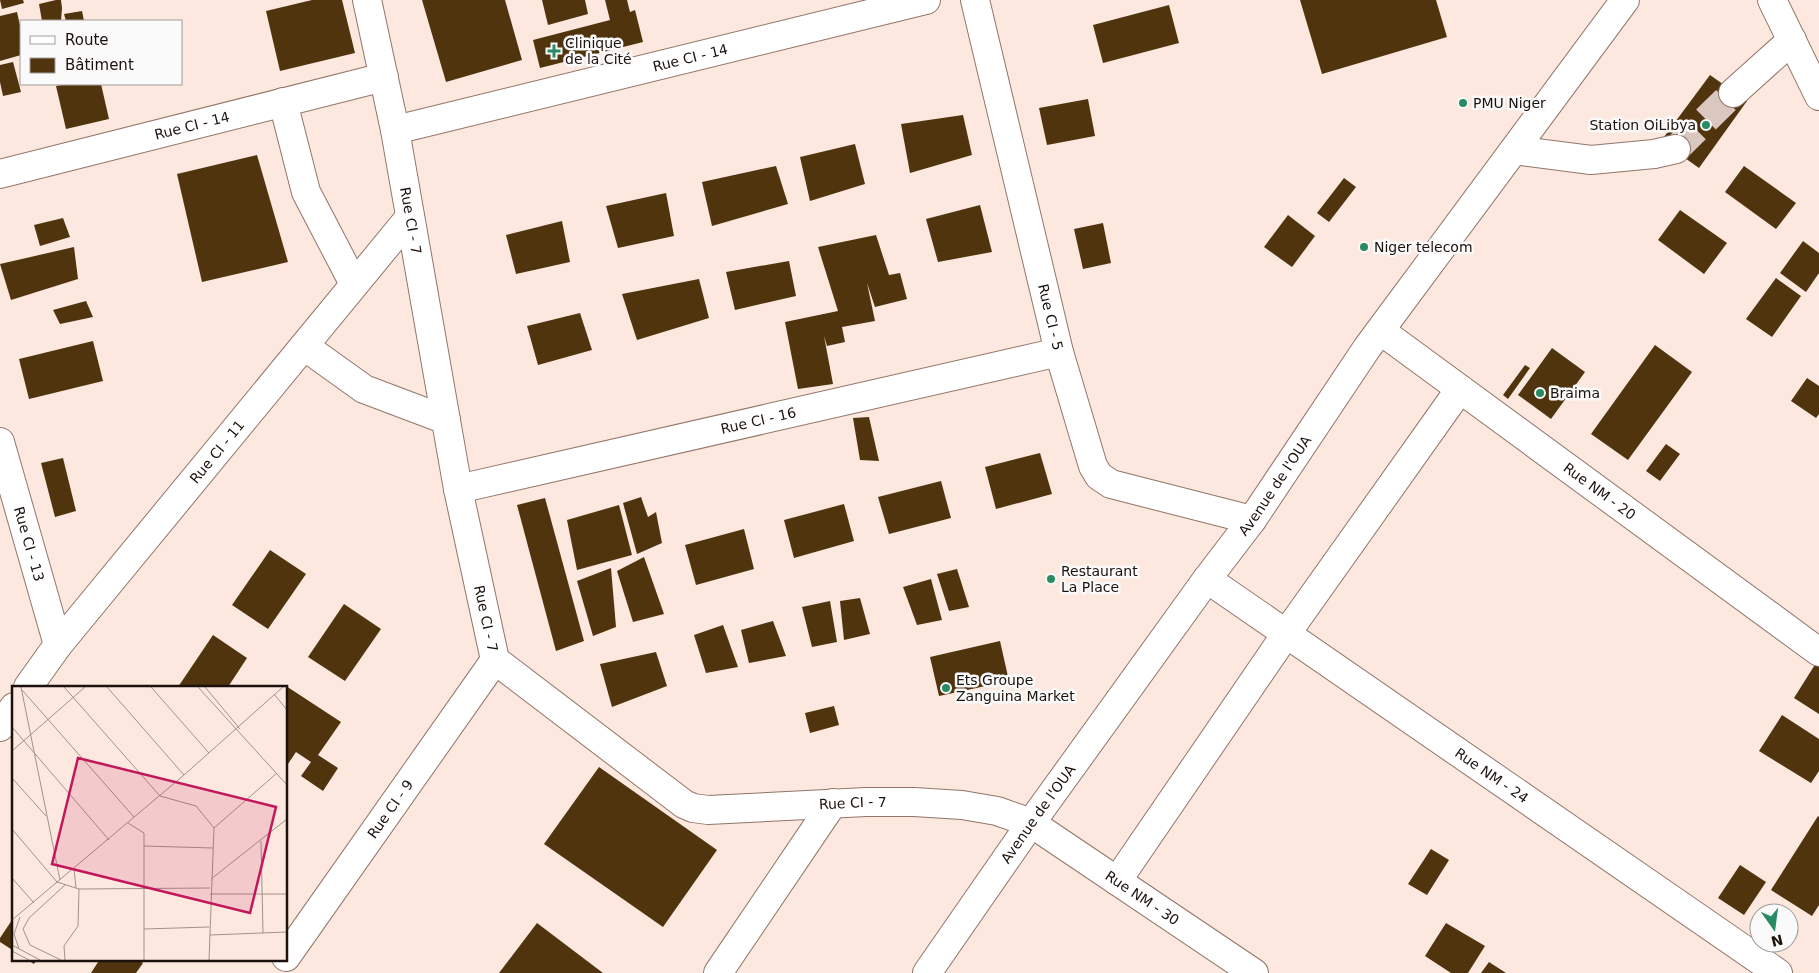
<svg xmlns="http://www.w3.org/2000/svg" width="1819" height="973" font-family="'DejaVu Sans',sans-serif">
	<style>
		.building { fill: #50340e }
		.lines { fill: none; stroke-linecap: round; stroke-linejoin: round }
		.minor-tunnel { stroke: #dac8c0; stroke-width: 28; stroke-dasharray: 28 14; stroke-linecap: butt }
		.minor-casing { stroke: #927568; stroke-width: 30 }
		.major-casing { stroke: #927568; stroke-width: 30 }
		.minor { stroke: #fff; stroke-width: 28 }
		.major { stroke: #fff; stroke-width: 28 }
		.poi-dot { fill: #298b64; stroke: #fafafa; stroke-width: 2 }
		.labels { text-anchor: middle; stroke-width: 5; stroke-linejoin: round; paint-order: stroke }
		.poi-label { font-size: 14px; fill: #1c120d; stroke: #fafafa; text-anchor: start }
		.street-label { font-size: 14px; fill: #1c120d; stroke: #fafafa }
		.inset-road { fill: none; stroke: #a2928b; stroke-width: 1 }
		.view { fill: #c2185b; fill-opacity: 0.15; stroke: #c2185b; stroke-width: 2.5 }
		.inset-edge { fill: none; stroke: #1c120d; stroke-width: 2.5 }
	</style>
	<rect width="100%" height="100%" fill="#fce8df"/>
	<g class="building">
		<polygon points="0,0 23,0 24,3 2,9"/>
		<polygon points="56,0 61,0 62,8 61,21 42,21 39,4"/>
		<polygon points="312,0 342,0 355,53 280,71 266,11"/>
		<polygon points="422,0 505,0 522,60 446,82"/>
		<polygon points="542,0 585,0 588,14 548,25"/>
		<polygon points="605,0 627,0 630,12 635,10 643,42 540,68 533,40 610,20"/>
		<polygon points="1300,0 1436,0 1447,37 1322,74"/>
		<polygon points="1169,5 1179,43 1103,63 1093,25"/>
		<polygon points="82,11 84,21 66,21 64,14"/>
		<polygon points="17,12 21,30 21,55 0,61 0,16"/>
		<polygon points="13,62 21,92 3,96 0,82 0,65"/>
		<polygon points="1710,75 1747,101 1699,168 1661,141"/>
		<polygon points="67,84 101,84 109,119 66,129 56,86"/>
		<polygon points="1088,99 1095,136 1047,145 1039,108"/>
		<polygon points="963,115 972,155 910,173 901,124"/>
		<polygon points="855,144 865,184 810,201 800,157"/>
		<polygon points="257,155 288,262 202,282 177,174"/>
		<polygon points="776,166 788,204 712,226 702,182"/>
		<polygon points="1744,166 1796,203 1776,229 1725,192"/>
		<polygon points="1344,178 1356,187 1329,222 1317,213"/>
		<polygon points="666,193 674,236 618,248 606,206"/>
		<polygon points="980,205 992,252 938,262 926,219"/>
		<polygon points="1680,210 1727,243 1704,274 1658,240"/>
		<polygon points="1288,215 1315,236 1292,267 1264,247"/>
		<polygon points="63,218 70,237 40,246 34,225"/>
		<polygon points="562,221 570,262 516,274 506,235"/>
		<polygon points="1103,223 1111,263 1083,269 1074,229"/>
		<polygon points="876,235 889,275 900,273 907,299 875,307 867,283 875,321 842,327 845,342 827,346 824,336 833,384 798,389 785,322 838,311 818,247"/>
		<polygon points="1803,241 1819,253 1819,273 1806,292 1780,273"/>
		<polygon points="74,247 78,279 11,300 0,264"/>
		<polygon points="789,261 796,296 735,310 726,272"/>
		<polygon points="1776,278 1801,296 1772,337 1746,319"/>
		<polygon points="699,279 709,318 637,340 622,294"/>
		<polygon points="86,301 93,317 60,324 53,310"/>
		<polygon points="580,313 592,350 538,365 527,326"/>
		<polygon points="93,341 103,381 29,399 19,359"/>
		<polygon points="1655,345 1692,372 1628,460 1591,434"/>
		<polygon points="1552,348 1585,372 1551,419 1518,395"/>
		<polygon points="1525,365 1530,368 1508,399 1503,395"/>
		<polygon points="1807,378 1819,386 1819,414 1816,418 1791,401"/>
		<polygon points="869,417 879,461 860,460 853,418"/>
		<polygon points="1666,444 1680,454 1660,481 1646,471"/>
		<polygon points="1040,453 1052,494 996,509 985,467"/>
		<polygon points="63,458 76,511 55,517 41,463"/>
		<polygon points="941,481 951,518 889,534 878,497"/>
		<polygon points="641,497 648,517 656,512 662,543 637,554 623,503"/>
		<polygon points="545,498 584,641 556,651 517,505"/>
		<polygon points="844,504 854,541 794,558 784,520"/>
		<polygon points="619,505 632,555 577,570 567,520"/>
		<polygon points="744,529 754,569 696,585 685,545"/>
		<polygon points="270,550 306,574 268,629 232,605"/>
		<polygon points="644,557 664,614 633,622 617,571"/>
		<polygon points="611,568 616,627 593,636 577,581"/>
		<polygon points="957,569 969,607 949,611 937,574"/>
		<polygon points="931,579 942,620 917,625 903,587"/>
		<polygon points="860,598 870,634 844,640 840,601"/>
		<polygon points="830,601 837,642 812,647 802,607"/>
		<polygon points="344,604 381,629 345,681 308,657"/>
		<polygon points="773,621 786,656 749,663 741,630"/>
		<polygon points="723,625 738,667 706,673 694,635"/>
		<polygon points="213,635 247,658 228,687 178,687"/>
		<polygon points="1000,641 1009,681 939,696 930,657"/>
		<polygon points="656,652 667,686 612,707 600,664"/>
		<polygon points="1816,663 1819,665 1819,714 1794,698"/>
		<polygon points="286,686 341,722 318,755 338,768 323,791 301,776 311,762 296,752 286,767"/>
		<polygon points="834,706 839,725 810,733 805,713"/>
		<polygon points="1782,715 1819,739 1819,771 1811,783 1759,751"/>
		<polygon points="599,767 717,850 663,927 544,844"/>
		<polygon points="1818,816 1819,817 1819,905 1812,916 1771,890"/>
		<polygon points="1431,849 1449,860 1427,895 1408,884"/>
		<polygon points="1740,865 1766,882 1744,915 1718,898"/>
		<polygon points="14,917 14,951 0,942 0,938"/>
		<polygon points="537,923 603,973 499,973"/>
		<polygon points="1446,923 1485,946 1468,973 1451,973 1425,956"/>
		<polygon points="26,959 37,959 34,964"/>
		<polygon points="100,959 138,959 143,963 136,973 91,973"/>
		<polygon points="1489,962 1506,973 1481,973"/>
	</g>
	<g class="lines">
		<polyline class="minor-tunnel" points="1676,149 1733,93"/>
		<g class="minor-casing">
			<g id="minor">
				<path id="s1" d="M 367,0 L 395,130 L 458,489 L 495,660 L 684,804 L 693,808 L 708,810 L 866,802 L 914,802 L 962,805 L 997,811 L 1031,823 L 1254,973"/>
				<path id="s2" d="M 975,0 L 1059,352 L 1093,466 L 1099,476 L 1111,484 L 1252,520"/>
				<polyline points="1772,0 1819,96"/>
				<polyline points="1733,93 1792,40"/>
				<polyline points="283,102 306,192 354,284"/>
				<path id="s3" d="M 395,130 L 926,0"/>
				<polyline points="1514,150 1591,160 1654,154 1676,149"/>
				<path id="s4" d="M 0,174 L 384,77"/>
				<path id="s5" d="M 1381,331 L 1819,652"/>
				<polyline points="304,346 364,389 446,420"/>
				<path id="s6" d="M 0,442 L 58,645"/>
				<path id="s7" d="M 458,489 L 1059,352"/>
				<path id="s8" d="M 1207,579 L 1778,973"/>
				<path id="s9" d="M 28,687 L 58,645 L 410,217"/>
				<polyline points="0,727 14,707"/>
				<polyline points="1117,881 1286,634 1460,389"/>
				<path id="s10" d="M 286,957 L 495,660"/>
				<polyline points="718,973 833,803"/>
			</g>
		</g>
		<g class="major-casing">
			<g id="major">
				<path id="s11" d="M 927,973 L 1031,823 L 1207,579 L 1252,520 L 1367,348 L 1625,0"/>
			</g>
		</g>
		<use href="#minor" class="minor"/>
		<use href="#major" class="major"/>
	</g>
	<g class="poi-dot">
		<path d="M551.5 43.5h5v5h5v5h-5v5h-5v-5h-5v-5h5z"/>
		<circle cx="1463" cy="103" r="5"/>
		<circle cx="1706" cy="125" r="5"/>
		<circle cx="1364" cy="247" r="5"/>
		<circle cx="1540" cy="393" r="5"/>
		<circle cx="1051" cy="579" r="5"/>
		<circle cx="946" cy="688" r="5"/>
	</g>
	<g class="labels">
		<g class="poi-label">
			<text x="565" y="48">Clinique<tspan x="565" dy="16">de la Cité</tspan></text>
			<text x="1473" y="108">PMU Niger</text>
			<text x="1696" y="130" text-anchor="end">Station OiLibya</text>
			<text x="1374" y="252">Niger telecom</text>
			<text x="1550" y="398">Braima</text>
			<text x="1061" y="576">Restaurant<tspan x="1061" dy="16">La Place</tspan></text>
			<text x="956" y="685">Ets Groupe<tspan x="956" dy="16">Zanguina Market</tspan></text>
		</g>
		<g class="street-label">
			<text dy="5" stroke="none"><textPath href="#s3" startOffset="304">Rue CI - 14</textPath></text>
			<text dy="5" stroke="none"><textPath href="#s4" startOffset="198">Rue CI - 14</textPath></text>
			<text dy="5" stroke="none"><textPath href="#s1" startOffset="225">Rue CI - 7</textPath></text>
			<text dy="5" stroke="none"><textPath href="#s2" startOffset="326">Rue CI - 5</textPath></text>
			<text dy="5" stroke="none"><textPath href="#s7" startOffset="308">Rue CI - 16</textPath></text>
			<text dy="5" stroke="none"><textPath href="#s9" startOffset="302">Rue CI - 11</textPath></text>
			<text dy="5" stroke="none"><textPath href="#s11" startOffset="599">Avenue de l'OUA</textPath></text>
			<text dy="5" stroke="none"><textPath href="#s5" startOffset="271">Rue NM - 20</textPath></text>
			<text dy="5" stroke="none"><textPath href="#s6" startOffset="106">Rue CI - 13</textPath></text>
			<text dy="5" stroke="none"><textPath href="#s1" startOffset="630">Rue CI - 7</textPath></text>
			<text dy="5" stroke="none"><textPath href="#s8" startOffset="346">Rue NM - 24</textPath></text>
			<text dy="5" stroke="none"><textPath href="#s1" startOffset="1080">Rue CI - 7</textPath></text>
			<text dy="5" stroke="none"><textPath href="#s10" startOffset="181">Rue CI - 9</textPath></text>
			<text dy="5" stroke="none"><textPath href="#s11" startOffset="194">Avenue de l'OUA</textPath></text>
			<text dy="5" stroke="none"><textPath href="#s1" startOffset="1395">Rue NM - 30</textPath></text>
		</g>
	</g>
	<g transform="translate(12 686)">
		<rect width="275" height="275" fill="#fce8df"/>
		<path class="inset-road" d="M 9,1 L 48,194M 52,1 L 148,110 L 184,120 L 202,142 L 197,274M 95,1 L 172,89M 139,1 L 197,67M 186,1 L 275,99M 193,1 L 228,43M 10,4 L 122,131M 262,8 L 275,24M 0,41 L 97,154M 0,65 L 73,1M 0,92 L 34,130M 116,137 L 132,147 L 132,274M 202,142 L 265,87M 0,143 L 45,196 L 67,203 L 66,240 L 52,260 L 53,274M 249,155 L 251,247M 132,160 L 201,162M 62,183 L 64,202M 0,192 L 22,217M 199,193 L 275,133M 67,203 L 198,202M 198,208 L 275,208M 0,234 L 172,89 L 271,1M 132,243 L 197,241M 198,249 L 275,246M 0,259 L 28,274M 7,263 L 2,248 L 8,231M 0,265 L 17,274M 49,274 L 18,259 L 11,243 L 17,232 L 53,199"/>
		<path class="view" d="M 66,72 L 264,121 L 238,227 L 40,178 Z"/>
		<rect width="275" height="275" class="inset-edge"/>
	</g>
	<rect x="20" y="20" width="162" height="65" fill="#fafafa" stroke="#a19d9b"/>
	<rect x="30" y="36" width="25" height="8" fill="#ffffff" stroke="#a19d9b"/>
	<text x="65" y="45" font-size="15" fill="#1c120d">Route</text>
	<rect x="30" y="58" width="25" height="15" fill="#50340e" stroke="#a19d9b"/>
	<text x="65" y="70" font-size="15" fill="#1c120d">Bâtiment</text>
	<g transform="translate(1774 928) rotate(166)"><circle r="24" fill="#fafafa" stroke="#a19d9b"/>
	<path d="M0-4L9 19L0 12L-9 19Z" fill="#298b64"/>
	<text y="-8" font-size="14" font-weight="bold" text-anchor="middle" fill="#1c120d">N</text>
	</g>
</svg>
